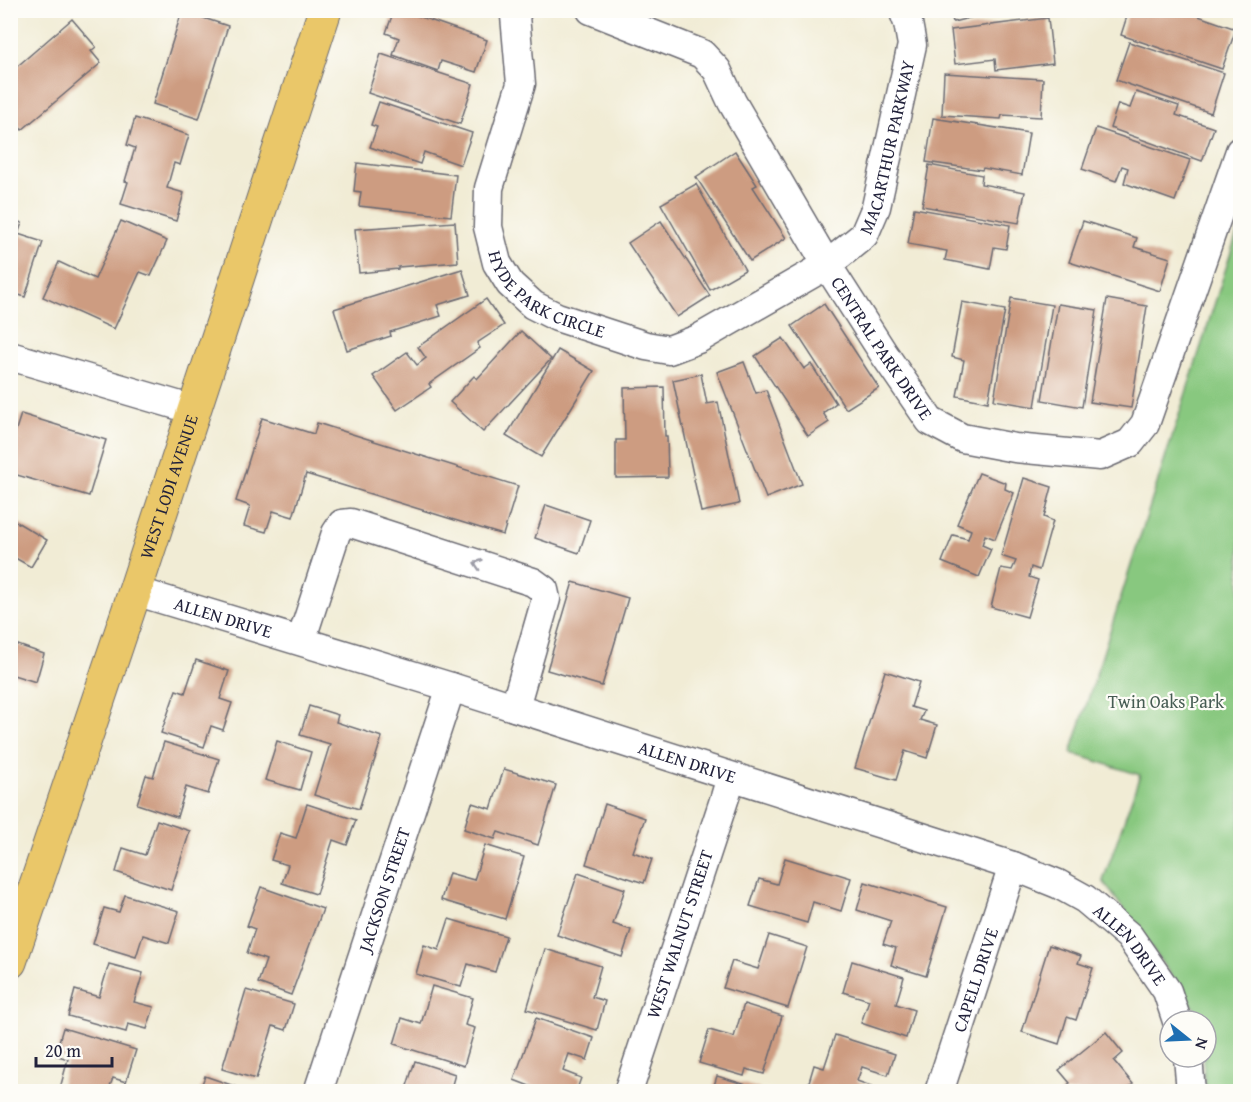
<svg xmlns="http://www.w3.org/2000/svg" width="1251" height="1102" font-family="'Gentium Book Plus',serif">
	<style>
		.green { fill: #88c87f; stroke: #55755d; stroke-width: 1.5 }
		.building { fill: #cd9c81 }
		.lines { fill: none; stroke-linecap: round; stroke-linejoin: round }
		.minor-casing { stroke: #6a6971; stroke-width: 31 }
		.major-casing { stroke: #6a6971; stroke-width: 35 }
		.minor { stroke: #fff; stroke-width: 28 }
		.major { stroke: #eac769; stroke-width: 33 }
		.oneway { stroke: #9c9ca7 }
		.labels { text-anchor: middle; stroke-width: 4.5; stroke-linejoin: round; paint-order: stroke }
		.street-label { font-size: 18px; fill: #22223b; stroke: #fdfcf7 }
		.park-label { font-size: 18px; fill: #465c53; stroke: #fdfcf7 }
	</style>
	<rect width="100%" height="100%" fill="#fdfcf7"/>
	<filter id="ink" filterUnits="userSpaceOnUse"><feTurbulence type="fractalNoise" baseFrequency=".0167" numOctaves="2"/><feDisplacementMap in="SourceGraphic" scale="12" xChannelSelector="R" yChannelSelector="G"/><feConvolveMatrix kernelMatrix="1 2 1 2 8 2 1 2 1" color-interpolation-filters="sRGB"/></filter>
	<filter id="wash" filterUnits="userSpaceOnUse"><feTurbulence type="fractalNoise" baseFrequency=".008" numOctaves="4" result="noise"/><feDisplacementMap in="SourceGraphic" scale="24" xChannelSelector="R" yChannelSelector="G"/><feGaussianBlur stdDeviation="1.35" result="paint"/><feColorMatrix in="noise" values="0 0 0 0 0 0 0 0 0 0 0 0 0 0 0 0 0 1.4 0 .05"/><feComposite in="paint" operator="in"/></filter>
	<g filter="url(#wash)">
		<rect width="100%" height="100%" fill="#f1ecd5"/>
		<polygon class="green" points="1240,224 1240,1091 1205,1091 1203,1057 1206,1057 1206,1021 1201,1021 1201,1017 1103,881 1140,775 1071,753"/>
		<g id="blocks">
			<g class="building">
				<polygon points="394,10 401,10 487,40 476,72 441,61 438,71 393,55 399,38 386,33"/>
				<polygon points="950,10 997,10 997,11 953,22"/>
				<polygon points="1129,10 1181,10 1236,29 1222,69 1121,35"/>
				<polygon points="182,11 228,26 199,119 153,104"/>
				<polygon points="1048,18 1053,63 996,70 995,59 955,64 951,30"/>
				<polygon points="72,19 96,47 91,51 101,63 22,130 10,117 10,66 13,70"/>
				<polygon points="1129,42 1224,73 1211,113 1116,80"/>
				<polygon points="381,54 473,84 460,124 368,93"/>
				<polygon points="944,73 1043,79 1041,117 1002,115 1001,119 942,115"/>
				<polygon points="1136,92 1179,106 1176,115 1214,128 1202,161 1110,128 1118,104 1130,108"/>
				<polygon points="379,102 472,133 461,165 424,152 420,164 370,147 377,127 371,125"/>
				<polygon points="135,118 189,135 180,165 174,163 167,188 184,193 176,221 121,204 128,182 125,181 135,148 127,145"/>
				<polygon points="933,118 1029,133 1022,175 983,168 982,170 926,162"/>
				<polygon points="1096,128 1190,160 1175,201 1124,183 1128,168 1122,166 1116,181 1082,169"/>
				<polygon points="735,151 757,185 753,187 786,238 750,261 696,177"/>
				<polygon points="357,163 456,175 451,216 359,206 361,192 354,191"/>
				<polygon points="929,165 982,175 981,184 1025,192 1019,223 922,206"/>
				<polygon points="696,184 745,270 710,290 661,204"/>
				<polygon points="914,208 1010,225 1006,249 994,247 990,269 945,260 947,251 908,244"/>
				<polygon points="10,219 22,223 18,234 43,242 25,297 10,292"/>
				<polygon points="121,221 167,241 151,276 140,272 114,329 43,297 59,262 95,279"/>
				<polygon points="661,221 710,296 677,317 628,243"/>
				<polygon points="1083,221 1137,238 1134,247 1170,258 1160,291 1069,262"/>
				<polygon points="455,222 458,262 398,267 398,269 359,273 355,229"/>
				<polygon points="462,269 470,295 437,305 441,316 390,332 391,336 347,350 334,309"/>
				<polygon points="1011,298 1052,305 1035,407 994,400"/>
				<polygon points="486,299 504,325 477,343 480,348 429,384 431,387 397,410 373,376 407,352 417,365 426,358 418,347"/>
				<polygon points="1107,299 1147,306 1131,408 1090,402"/>
				<polygon points="962,302 1005,310 988,402 957,396 964,360 952,357"/>
				<polygon points="824,304 879,388 846,409 792,326"/>
				<polygon points="1058,304 1097,310 1082,407 1042,400"/>
				<polygon points="521,331 551,359 483,432 450,402 474,376 477,379"/>
				<polygon points="783,338 804,369 811,364 836,403 823,413 829,422 808,436 755,356"/>
				<polygon points="558,350 594,371 541,457 506,436"/>
				<polygon points="744,362 756,393 766,390 802,484 766,498 717,372"/>
				<polygon points="701,374 707,404 718,402 739,504 701,512 673,380"/>
				<polygon points="664,387 665,436 667,436 668,477 616,478 616,440 625,440 624,388"/>
				<polygon points="21,414 106,440 89,496 10,473 10,448"/>
				<polygon points="262,418 314,434 317,423 518,486 503,535 306,474 293,517 273,511 266,532 244,526 250,506 236,501"/>
				<polygon points="979,473 1006,483 1005,489 1014,493 995,539 985,535 982,545 991,549 979,577 942,562 953,535 968,539 971,530 957,524"/>
				<polygon points="1024,478 1052,487 1044,517 1053,521 1039,570 1031,567 1029,577 1038,580 1027,617 991,607 1001,568 1012,570 1016,561 1001,556"/>
				<polygon points="546,505 590,520 579,553 535,538"/>
				<polygon points="10,518 47,540 31,567 10,555"/>
				<polygon points="573,582 628,598 602,686 547,670"/>
				<polygon points="15,644 44,654 36,682 10,674 10,651 12,652"/>
				<polygon points="196,660 229,671 220,699 232,703 223,730 211,726 204,747 161,733 176,690 185,693"/>
				<polygon points="885,671 919,682 911,707 924,711 920,720 937,725 927,758 905,751 896,780 855,768"/>
				<polygon points="309,706 338,715 336,722 382,737 359,809 314,795 330,744 300,735"/>
				<polygon points="277,741 311,752 300,790 265,780"/>
				<polygon points="164,742 219,759 208,794 186,787 177,817 137,804 146,775 153,777"/>
				<polygon points="504,769 556,785 538,845 498,832 495,839 464,829 472,803 491,809"/>
				<polygon points="307,804 356,820 347,845 333,840 316,894 282,883 288,865 271,860 280,833 296,838"/>
				<polygon points="605,804 645,818 633,852 652,859 644,883 586,864"/>
				<polygon points="157,820 190,831 171,890 116,872 123,848 145,855"/>
				<polygon points="485,845 524,857 505,919 441,900 449,873 474,880"/>
				<polygon points="785,858 851,878 841,911 813,902 807,923 750,906 759,879 777,884"/>
				<polygon points="578,873 625,889 613,924 631,930 622,957 557,935"/>
				<polygon points="865,882 947,907 926,976 891,965 896,948 883,944 891,921 857,910"/>
				<polygon points="261,887 323,909 291,995 258,983 266,960 247,953 255,929 247,926"/>
				<polygon points="125,895 179,911 169,943 143,935 136,957 93,944 104,908 119,912"/>
				<polygon points="449,919 506,936 495,972 468,964 461,987 416,974 424,945 439,950"/>
				<polygon points="769,935 807,947 788,1008 723,988 732,961 758,969"/>
				<polygon points="1049,945 1081,956 1078,963 1093,968 1076,1020 1067,1017 1059,1044 1022,1032"/>
				<polygon points="545,949 601,966 592,997 605,1001 597,1030 527,1009"/>
				<polygon points="852,961 904,977 896,1004 914,1010 906,1038 861,1023 869,1000 843,992"/>
				<polygon points="109,964 143,973 134,1002 154,1007 147,1029 128,1024 126,1032 68,1016 75,990 99,997"/>
				<polygon points="432,986 473,998 465,1025 475,1028 464,1066 394,1044 402,1018 421,1024"/>
				<polygon points="246,990 294,1004 286,1030 273,1026 256,1079 222,1069"/>
				<polygon points="744,1004 782,1016 764,1074 746,1069 744,1076 699,1063 709,1030 734,1037"/>
				<polygon points="536,1018 594,1038 587,1060 569,1054 563,1071 581,1078 576,1092 545,1092 514,1080"/>
				<polygon points="63,1028 136,1050 126,1082 113,1078 108,1092 59,1092 68,1059 55,1055"/>
				<polygon points="1106,1032 1123,1053 1114,1061 1133,1084 1124,1092 1059,1092 1070,1083 1059,1070"/>
				<polygon points="835,1035 895,1054 888,1075 862,1067 857,1081 888,1092 806,1092 814,1065 824,1068"/>
				<polygon points="415,1061 455,1074 450,1092 405,1092"/>
				<polygon points="205,1076 240,1088 239,1092 199,1092"/>
				<polygon points="717,1076 760,1089 759,1092 712,1092"/>
			</g>
		</g>
	</g>
	<g filter="url(#ink)">
		<use href="#blocks" fill-opacity="0" stroke="#6a6971" stroke-width="1.5"/>
		<g class="lines">
			<g class="minor-casing">
				<g id="minor">
					<path id="s1" d="M 518,10 L 515,16 L 521,84 L 489,188 L 488,227 L 497,263 L 510,284 L 533,305 L 557,317 L 646,346 L 669,350 L 698,339 L 827,265 L 864,235 L 876,207 L 912,45 L 908,23 L 903,10"/>
					<path id="s2" d="M 591,10 L 702,54 L 717,70 L 732,102 L 827,265 L 884,354 L 930,421 L 962,438 L 1015,448 L 1100,456 L 1130,443 L 1145,424 L 1240,151"/>
					<polyline points="10,356 194,410"/>
					<path id="s3" d="M 135,591 L 451,687 L 1013,866 L 1058,884 L 1085,899 L 1129,936 L 1167,991 L 1177,1021"/>
					<polyline points="301,641 336,533 342,524 351,523 533,582 544,590 546,599 515,707"/>
					<polyline points="1188,1057 1191,1092"/>
					<path id="s4" d="M 318,1092 L 451,687"/>
					<path id="s5" d="M 628,1092 L 725,797 L 731,777"/>
					<path id="s6" d="M 939,1092 L 1013,866"/>
				</g>
			</g>
			<g class="major-casing">
				<g id="major">
					<path id="s7" d="M 10,962 L 135,591 L 325,10"/>
				</g>
			</g>
			<use href="#minor" class="minor"/>
			<use href="#major" class="major"/>
		</g>
		<defs><path id="oneway-chevron" d="M-2-3.5L2.5 0L-2 3.5" fill="none" stroke-width="1.6" stroke-linecap="round" stroke-linejoin="round" transform="scale(1.5)"/></defs>
		<use class="oneway" href="#oneway-chevron" transform="translate(478 564) rotate(-162)"/>
	</g>
	<g class="labels">
		<g class="street-label">
			<text dy="6" stroke="none"><textPath href="#s1" startOffset="778">MACARTHUR PARKWAY</textPath></text>
			<text dy="6" stroke="none"><textPath href="#s1" startOffset="320">HYDE PARK CIRCLE</textPath></text>
			<text dy="6" stroke="none"><textPath href="#s2" startOffset="465">CENTRAL PARK DRIVE</textPath></text>
			<text dy="6" stroke="none"><textPath href="#s7" startOffset="501">WEST LODI AVENUE</textPath></text>
			<text dy="6" stroke="none"><textPath href="#s3" startOffset="92">ALLEN DRIVE</textPath></text>
			<text dy="6" stroke="none"><textPath href="#s3" startOffset="578">ALLEN DRIVE</textPath></text>
			<text dy="6" stroke="none"><textPath href="#s4" startOffset="213">JACKSON STREET</textPath></text>
			<text dy="6" stroke="none"><textPath href="#s5" startOffset="166">WEST WALNUT STREET</textPath></text>
			<text dy="6" stroke="none"><textPath href="#s3" startOffset="1064">ALLEN DRIVE</textPath></text>
			<text dy="6" stroke="none"><textPath href="#s6" startOffset="118">CAPELL DRIVE</textPath></text>
		</g>
		<g class="park-label">
			<text x="1166" y="708">Twin Oaks Park</text>
		</g>
	</g>
	<rect width="1251" height="1102" fill="none" stroke="#fdfcf7" stroke-width="36"/>
	<g transform="translate(1188 1039) rotate(108)"><circle r="28" fill="#fdfcf7" stroke="#a5a5ac" stroke-width="1.5"/>
	<path d="M0-4.5L10 22L0 15L-10 22Z" fill="#1f6fb2"/>
	<text y="-9" font-size="16" font-weight="bold" text-anchor="middle" fill="#22223b">N</text>
	</g>
	<path d="M36 1057v9h76v-9" fill="none" stroke="#22223b" stroke-width="3"/>
	<text x="45" y="1057" font-size="18" fill="#22223b" stroke="#fdfcf7" stroke-width="4.5" paint-order="stroke">20 m</text>
</svg>
